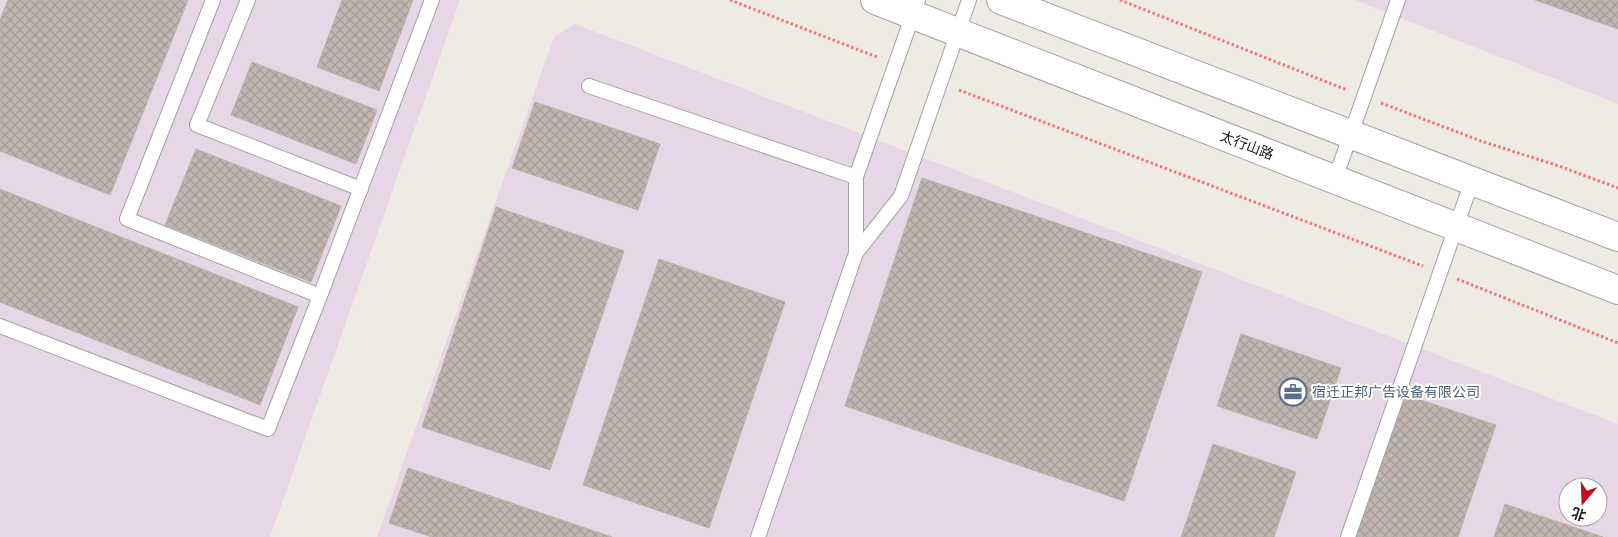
<svg xmlns="http://www.w3.org/2000/svg" width="1618" height="537" font-family="Cabin,'Noto Sans SC',sans-serif">
	<style>
		.industrial { fill: #e7d7e6; fill-rule: evenodd }
		.building { fill: url(#building-cross-hatch); stroke: #bfb1a8 }
		.lines { fill: none; stroke-linecap: round; stroke-linejoin: round }
		.service-casing { stroke: #a2a2a2; stroke-width: 16 }
		.tertiary-casing { stroke: #a2a2a2; stroke-width: 30 }
		.path { stroke: #f07775; stroke-width: 3; stroke-dasharray: 2.5 2.5; stroke-linecap: butt }
		.service { stroke: #fff; stroke-width: 14 }
		.tertiary { stroke: #fff; stroke-width: 28 }
		.labels { text-anchor: middle; stroke-width: 4; stroke-linejoin: round; paint-order: stroke }
		.street-label { font-size: 14px; fill: #1e1e1e; stroke: #fff }
		.service-label { font-size: 14px; fill: #4e5e75; stroke: #fff; text-anchor: start }
	</style>
	<defs>
		<pattern id="building-cross-hatch" width="8" height="8" patternUnits="userSpaceOnUse" patternTransform="scale(1.25)"><rect width="8" height="8" fill="#bfb6b2"/><path d="M0 0l8 8M0 8l8-8" fill="none" stroke="#a49c99"/></pattern>
	</defs>
	<rect width="100%" height="100%" fill="#eeebe5"/>
	<g class="industrial">
		<polygon points="0,0 460,0 270,537 0,537"/>
		<polygon points="1355,0 1618,0 1618,104"/>
		<path d="M 575,24 L 1618,424 L 1618,537 L 377,537 L 554,37 ZM 1568,487 L 1598,487 L 1598,517 L 1568,517 Z"/>
	</g>
	<g class="building">
		<polygon points="8,0 188,0 110,195 0,151 0,20"/>
		<polygon points="342,0 413,0 379,91 317,67"/>
		<polygon points="1535,0 1618,0 1618,29"/>
		<polygon points="252,62 377,110 356,164 231,115"/>
		<polygon points="535,102 660,144 638,210 512,168"/>
		<polygon points="196,149 341,206 311,282 165,225"/>
		<polygon points="922,178 1202,272 1124,501 845,406"/>
		<polygon points="0,189 298,307 260,405 0,302"/>
		<polygon points="496,207 624,251 550,470 422,427"/>
		<polygon points="659,259 785,302 709,528 583,485"/>
		<polygon points="1241,334 1341,368 1317,439 1217,406"/>
		<polygon points="1403,394 1496,425 1458,537 1355,537"/>
		<polygon points="1213,444 1296,472 1274,537 1181,537"/>
		<polygon points="408,468 612,537 432,537 389,523"/>
		<polygon points="1505,504 1603,537 1494,537"/>
	</g>
	<g class="lines">
		<g class="service-casing">
			<g id="service">
				<polyline points="248,0 197,125 361,189"/>
				<polyline points="918,0 856,177 856,253 901,196 969,0"/>
				<polyline points="589,86 856,177"/>
				<polyline points="1335,179 1398,0"/>
				<polyline points="320,296 432,0"/>
				<polyline points="0,326 268,429 320,296 127,219 213,0"/>
				<polyline points="758,537 856,253"/>
				<polyline points="1348,537 1472,181"/>
			</g>
		</g>
		<g class="tertiary-casing">
			<g id="tertiary">
				<polyline points="875,0 1618,290"/>
				<polyline points="1001,0 1618,237"/>
			</g>
		</g>
		<g class="path">
			<polyline points="730,0 877,57"/>
			<polyline points="1120,0 1347,90"/>
			<polyline points="959,90 1423,266"/>
			<polyline points="1381,103 1481,141 1559,166 1618,188"/>
			<polyline points="1457,279 1618,343"/>
		</g>
		<use href="#service" class="service"/>
		<use href="#tertiary" class="tertiary"/>
	</g>
	<defs>
		<g id="office-ring" transform="scale(1.4375)"><circle r="9.5" fill="#fff" stroke="#5c6f8a" stroke-width="1.5"/><path d="M-6-3h4V-5.5h4V-3h4V5H-6ZM-1-4.5V-3h2v-1.5ZM-6 0V1H6V0Z" fill="#5c6f8a"/></g>
	</defs>
	<g fill-rule="evenodd">
		<use href="#office-ring" x="1293" y="392"/>
	</g>
	<g class="labels">
		<g class="street-label">
			<text transform="translate(1247 145) rotate(21)" y="5">太行山路</text>
		</g>
		<g class="service-label">
			<text x="1312" y="397">宿迁正邦广告设备有限公司</text>
		</g>
	</g>
	<g transform="translate(1583 502) rotate(199)"><circle r="24" fill="#ffffff" stroke="#a5a5a5"/>
	<path d="M0-4L9 19L0 12L-9 19Z" fill="#be0e1d"/>
	<text y="-8" font-size="14" font-weight="bold" text-anchor="middle" fill="#1e1e1e">北</text>
	</g>
</svg>
